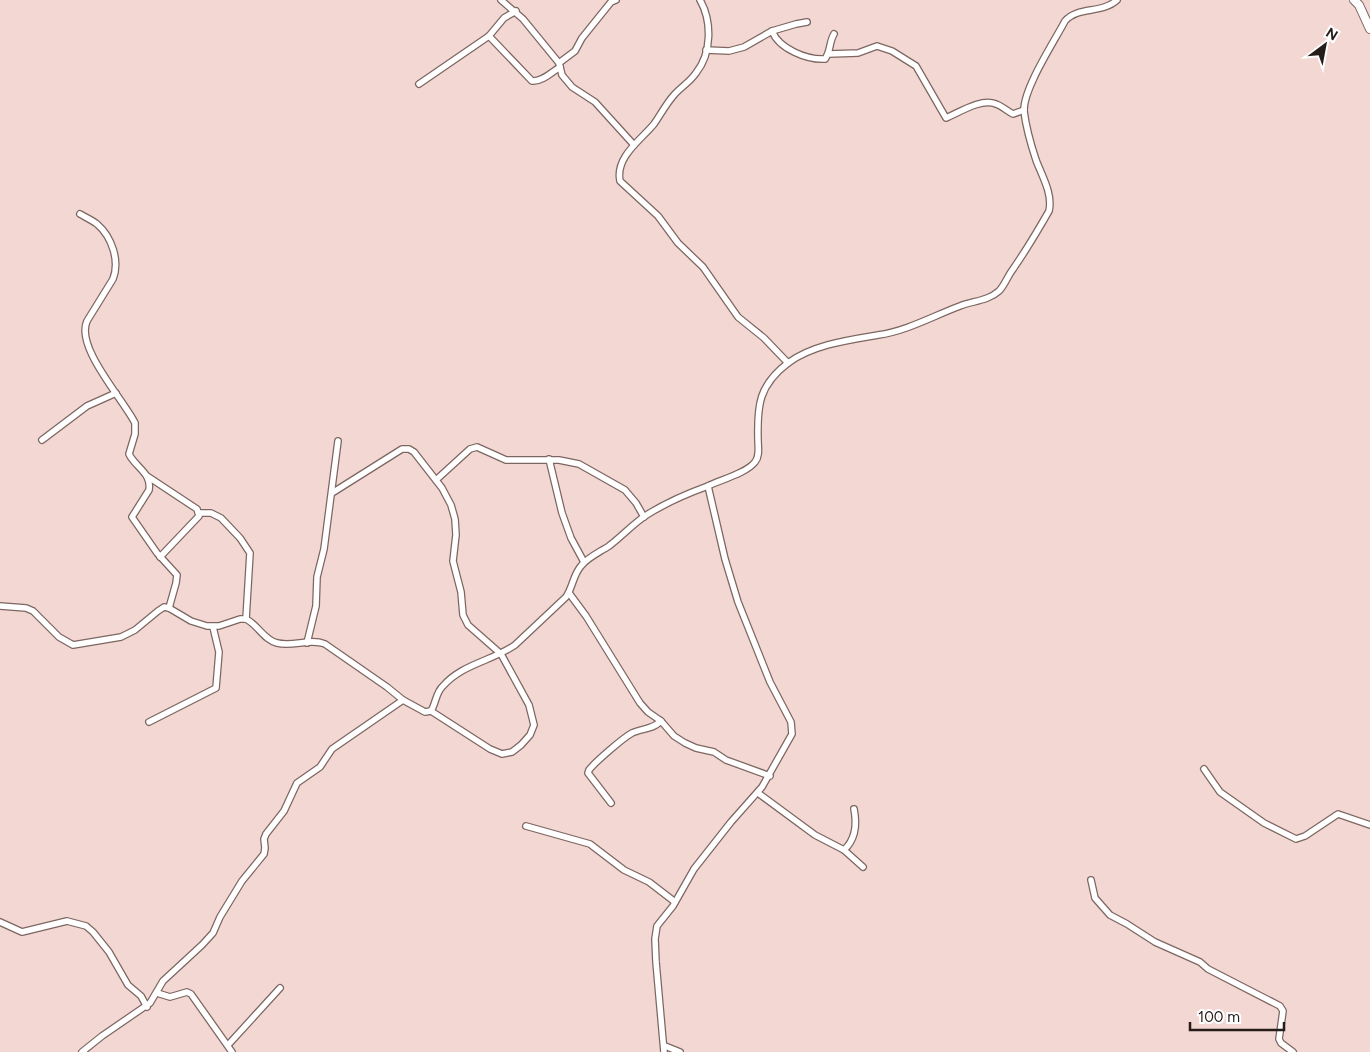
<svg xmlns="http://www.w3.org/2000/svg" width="1370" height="1052" font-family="Figtree,sans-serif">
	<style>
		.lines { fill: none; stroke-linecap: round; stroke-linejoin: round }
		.street-casing { stroke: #7d6661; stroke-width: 8 }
		.secondary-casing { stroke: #7d6661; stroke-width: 10 }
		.street { stroke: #fff; stroke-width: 5.5 }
		.secondary { stroke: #fff; stroke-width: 8 }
	</style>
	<rect width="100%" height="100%" fill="#f3d7d2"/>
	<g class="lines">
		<g class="street-casing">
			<g id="street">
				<polyline points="501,0 523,19 559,63 562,75 572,87 595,102 634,145"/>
				<path d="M 700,0 C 712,21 712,53 696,73 C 690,82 681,87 674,95 C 666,104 661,114 654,124 C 641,140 615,157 620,181 L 658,216 L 678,243 L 703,267 L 738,317 L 764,338 L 788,363"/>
				<path d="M 772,31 C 779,49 807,60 825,59 C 831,51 829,42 834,34"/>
				<path d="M 489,36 L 532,81 C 542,82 552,72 560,67"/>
				<polyline points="706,50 729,51 744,47 772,31 796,24 807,22"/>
				<path d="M 829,54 L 858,53 L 877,46 L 892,51 L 916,66 L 946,118 C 960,112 981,98 996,104 C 1002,106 1007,111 1013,114 L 1024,110"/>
				<polyline points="559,63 575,51 582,38 611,2 616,0"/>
				<polyline points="419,84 489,36 504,18 516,11"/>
				<path d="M 80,214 C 85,217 92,220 97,224 C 112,237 120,261 113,279 L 87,321 C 75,347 123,399 135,423 L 135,434 L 129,454 C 135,467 152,473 149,490 L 132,517 L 157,553 L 177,575 L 176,583 L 169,608"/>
				<polyline points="42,440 87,406 116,393"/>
				<polyline points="549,459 562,513 571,538 584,562"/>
				<polyline points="147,476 197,509 199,516 160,557"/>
				<polyline points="436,480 470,449 477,447 506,460 559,460 579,464 625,490 636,503 644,517"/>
				<polyline points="332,493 402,449 409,449 414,452 442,488 451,505 455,519 456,535 453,561 461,592 463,615 468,625 501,654 529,705 534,725 530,735 521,745 512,752 502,754 490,749 431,711"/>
				<polyline points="199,513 211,513 221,518 240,538 250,553 246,619"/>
				<polyline points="569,593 586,616 640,703 648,712 661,721"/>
				<path d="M 0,606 L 26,608 L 33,611 L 59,637 L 73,645 L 121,637 L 135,630 L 158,611 L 164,607 L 169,608 L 191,621 L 207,626 L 219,626 L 240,619 L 246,619 C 258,625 264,640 277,643 C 293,647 310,638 325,644 L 387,687 L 403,700"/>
				<polyline points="307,643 316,606 317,577 324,549 338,441"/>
				<polyline points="149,722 216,688 219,652 213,627"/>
				<polyline points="1204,769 1220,792 1264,823 1296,839 1305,836 1338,814 1370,825"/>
				<polyline points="758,793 815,835 844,850 863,867"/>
				<path d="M 611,803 L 588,773 L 589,770 C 595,762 623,738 632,733 C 642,728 652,730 661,721 L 674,736 L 685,743 L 696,748 L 714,752 L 726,760 L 770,776"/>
				<polyline points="526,826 590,844 624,870 649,882 675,902"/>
				<path d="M 844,850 C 856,839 857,824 854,809"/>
				<polyline points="1091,880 1095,898 1110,915 1127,924 1155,942 1200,962 1208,969 1280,1006 1283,1011 1279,1039 1281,1043 1293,1052"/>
				<polyline points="0,922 22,932 67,921 86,926 93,932 109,952 128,985 141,996 147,1007"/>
				<polyline points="157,993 170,997 187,992 191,994 232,1052"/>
				<polyline points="228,1045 280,988"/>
				<polyline points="665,1046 680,1052"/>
				<path d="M 82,1052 L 102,1036 L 150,1003 L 163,981 L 202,945 L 213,933 L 220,917 L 242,881 L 264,854 L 265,848 L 264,839 L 266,834 L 284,811 L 297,783 L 320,767 L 332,749 L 403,700 L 425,712 L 431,711 C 436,703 436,692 443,686 C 462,664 492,661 515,645 L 566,597 C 573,587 573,575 581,566 C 588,557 600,552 609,546 C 622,536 632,525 645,516 C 665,503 686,494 708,486"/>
				<path d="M 664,1052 L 656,962 L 655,939 L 657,926 L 673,906 L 694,869 L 731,822 L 762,787 L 792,734 L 791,722 L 770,682 L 738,602 L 725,559 L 708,486 C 720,480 747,473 755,462 C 760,456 758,447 758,440 C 757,405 759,385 788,363 C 812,345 848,340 878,335 C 907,331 933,316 960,306 C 972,301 988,301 999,291 C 1004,286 1007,278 1011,272 C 1025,252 1037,232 1049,211 C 1053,194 1042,176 1036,160 C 1031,145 1026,127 1024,111 C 1023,89 1054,42 1065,21 C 1078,6 1102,14 1117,0"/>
			</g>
		</g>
		<g class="secondary-casing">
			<polyline id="secondary" points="1354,0 1359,5 1370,29"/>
		</g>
		<use href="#street" class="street"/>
		<use href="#secondary" class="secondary"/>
	</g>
	<g transform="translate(1325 45) rotate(32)" stroke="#ffffff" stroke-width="4" paint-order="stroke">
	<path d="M0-4L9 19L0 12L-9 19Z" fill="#261c1a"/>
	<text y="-8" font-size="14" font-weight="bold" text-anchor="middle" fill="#261c1a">N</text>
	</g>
	<path d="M1190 1022v8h94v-8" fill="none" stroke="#261c1a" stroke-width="2.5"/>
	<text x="1198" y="1022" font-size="15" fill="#261c1a" stroke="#ffffff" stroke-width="4" paint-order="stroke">100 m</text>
</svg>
